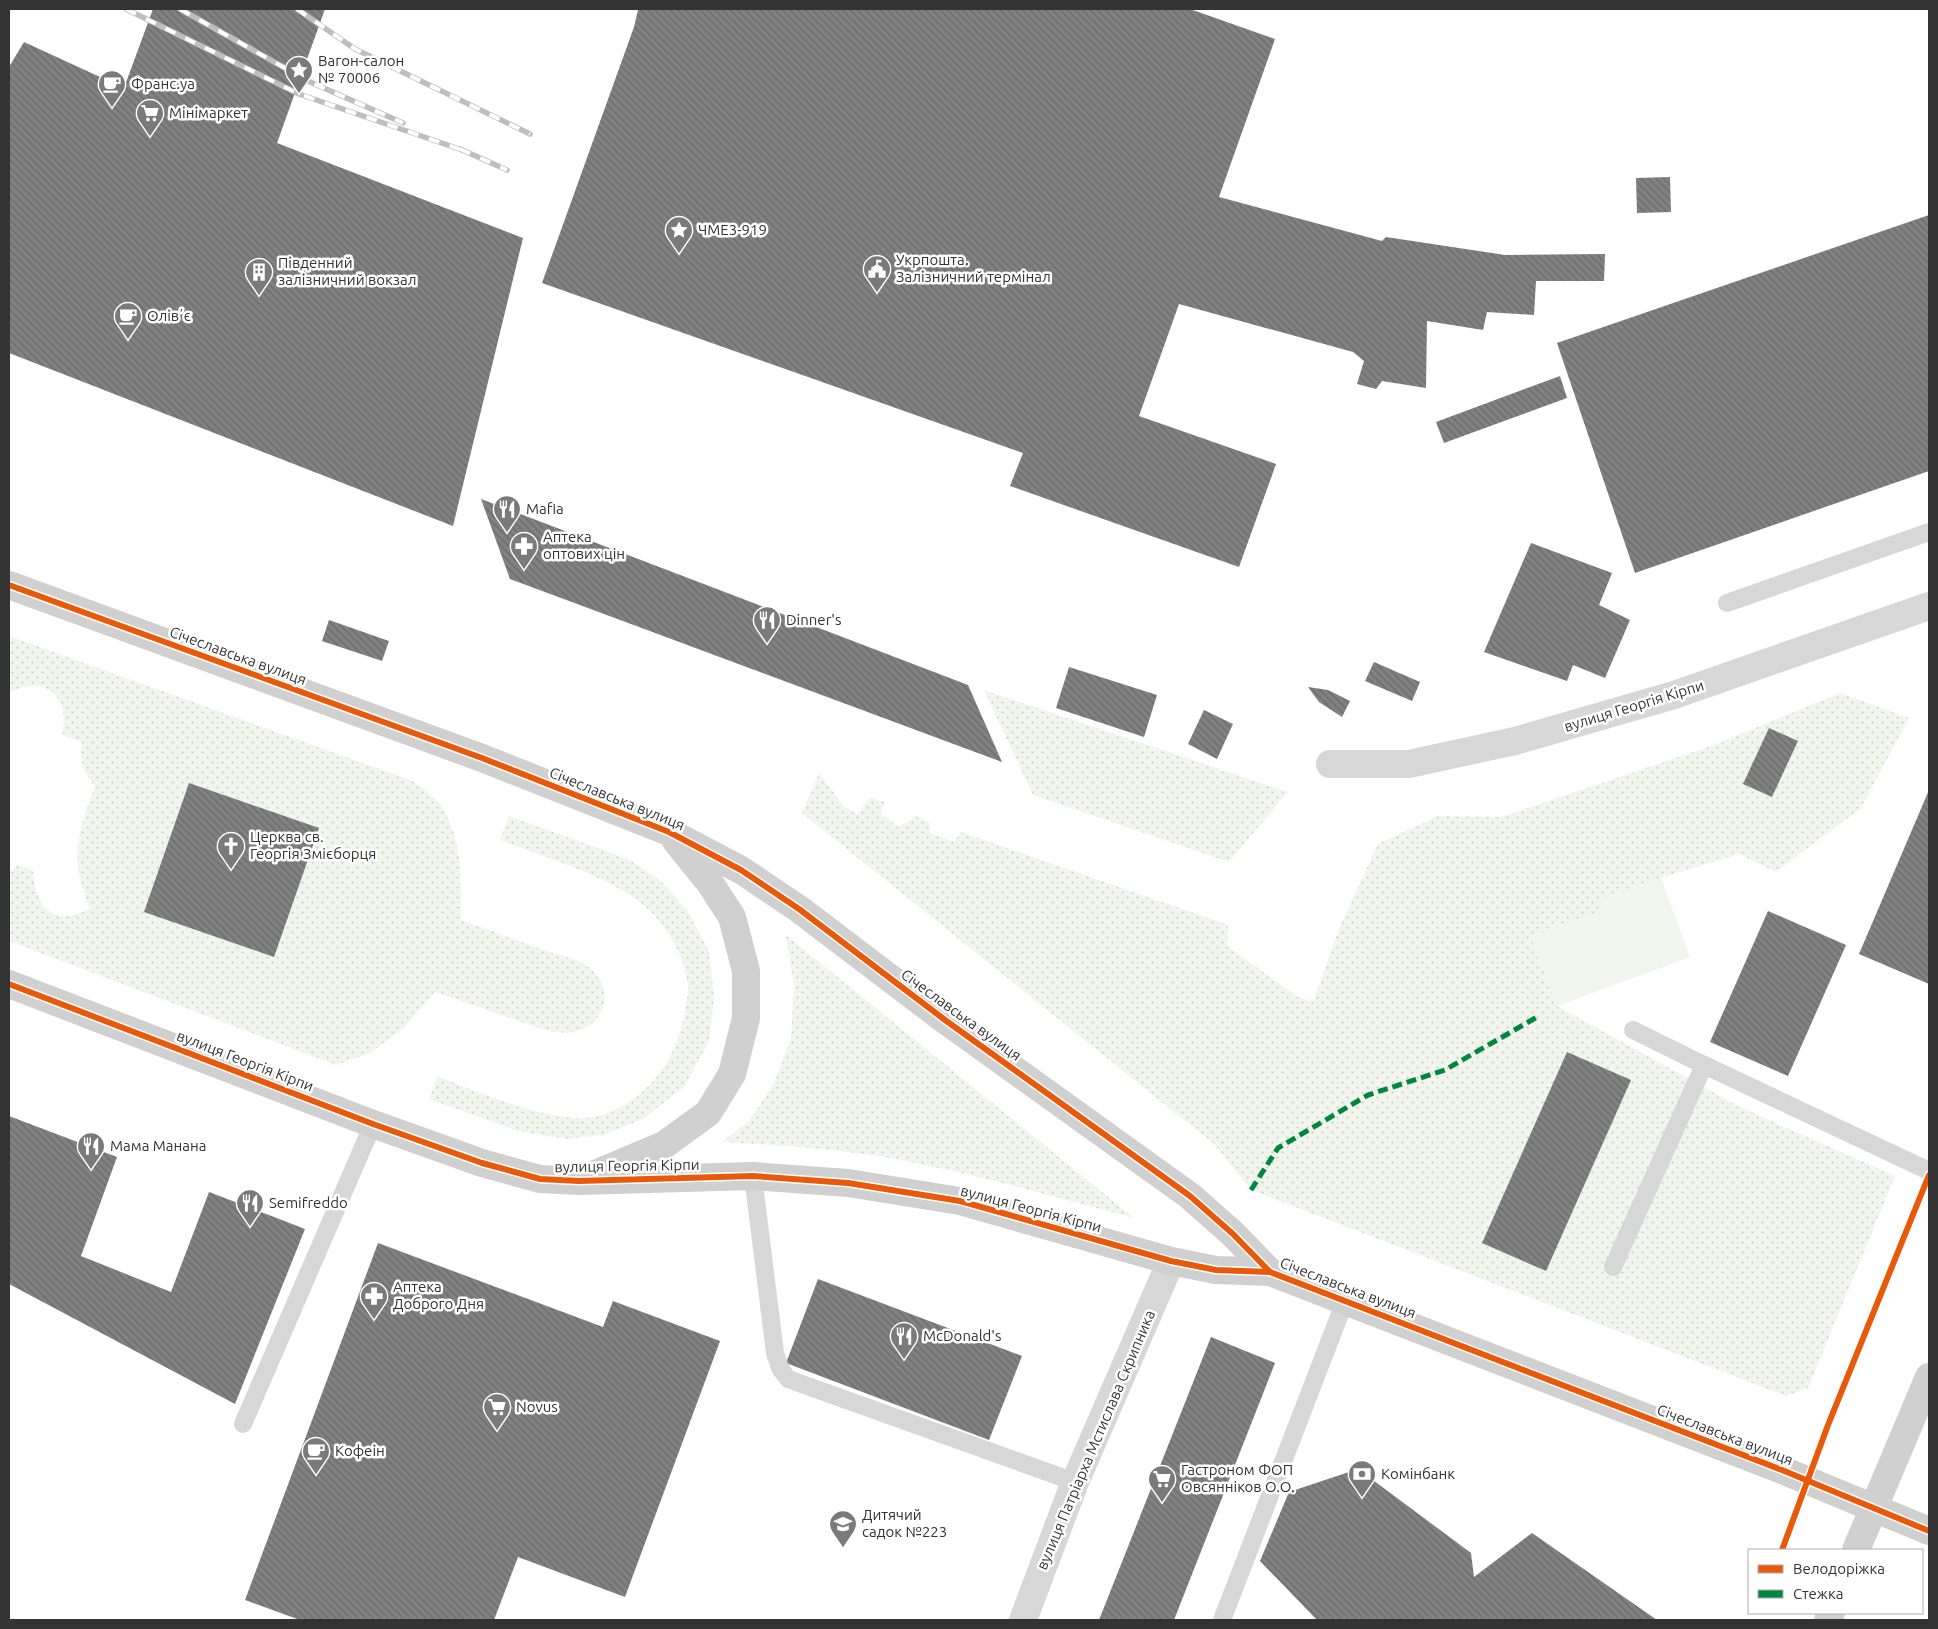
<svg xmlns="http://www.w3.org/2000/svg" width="1938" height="1629" font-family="Ubuntu,sans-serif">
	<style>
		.grass { fill: url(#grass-dots) }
		.garden { fill: #f1f5ed }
		.building { fill: url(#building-back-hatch) }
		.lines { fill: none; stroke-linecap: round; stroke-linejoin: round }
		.lane { stroke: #d7d7d7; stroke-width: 18 }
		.street { stroke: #d7d7d7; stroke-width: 28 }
		.secondary { stroke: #d0d0d0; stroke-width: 28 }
		.rail-casing { stroke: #bebebe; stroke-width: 5.5 }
		.rail { stroke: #fff; stroke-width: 4; stroke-dasharray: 11; stroke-linecap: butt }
		.quiet { stroke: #00873e; stroke-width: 5; stroke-dasharray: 10 5; stroke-linecap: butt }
		.cycleway-casing { stroke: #fff; stroke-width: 9 }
		.cycleway { stroke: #e8590c; stroke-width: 6 }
		.labels { text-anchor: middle; stroke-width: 5; stroke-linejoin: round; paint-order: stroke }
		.poi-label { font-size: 15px; fill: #333; stroke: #fff; text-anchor: start }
		.street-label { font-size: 15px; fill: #333; stroke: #fff }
	</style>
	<defs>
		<pattern id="grass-dots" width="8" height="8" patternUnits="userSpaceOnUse" patternTransform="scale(1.25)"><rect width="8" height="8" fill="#f1f5ed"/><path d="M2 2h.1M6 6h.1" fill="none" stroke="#cfd2cc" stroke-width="1.8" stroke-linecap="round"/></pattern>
		<pattern id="building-back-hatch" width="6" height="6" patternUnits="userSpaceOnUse" patternTransform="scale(1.25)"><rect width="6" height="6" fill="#818181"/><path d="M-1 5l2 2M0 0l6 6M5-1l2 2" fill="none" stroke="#6a6a6a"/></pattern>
	</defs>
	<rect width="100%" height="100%" fill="#fff"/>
	<g class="grass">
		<path d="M 9,636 L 413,781 C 422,789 436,797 442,807 C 463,841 461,881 461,920 C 489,930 518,941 547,951 C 559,955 573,958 584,964 C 613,981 612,1019 578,1031 C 568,1034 558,1032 548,1031 L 435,992 L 404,1028 L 370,1053 L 336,1065 L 9,941 L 9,874 L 18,864 L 33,871 C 36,909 53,927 90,909 C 69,858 77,836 95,786 C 83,773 79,760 82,742 L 62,735 C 71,696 45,673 9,693 Z"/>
		<polygon points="984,690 1288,792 1229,862 1033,795"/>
		<polygon points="1840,693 1909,718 1861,808 1776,872 1739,854 1661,878 1597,901 1601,911 1531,937 1557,1006 1740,1107 1895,1176 1808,1388 1786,1396 1251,1190 1214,1144 802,813 819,773 844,807 858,814 870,798 885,802 881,814 899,827 916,816 929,822 930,833 954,842 961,832 1228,925 1227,946 1298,997 1313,1002 1339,929 1378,844 1438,816 1501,817 1714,745"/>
		<path d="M 509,816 L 628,859 L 660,880 L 687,910 L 709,951 L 714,998 L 709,1041 L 684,1087 L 643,1119 L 603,1135 L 565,1139 L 518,1131 L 429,1099 L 438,1077 C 479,1091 560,1129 602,1115 C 649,1100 679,1056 685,1009 C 686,1001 689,993 688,986 C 684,954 667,924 641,903 C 605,875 543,857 500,840 Z"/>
		<path d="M 786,935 L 1134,1218 C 1055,1197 976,1174 895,1159 C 838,1149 780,1145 722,1142 L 749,1121 L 774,1083 L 791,1039 L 794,985 Z"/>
	</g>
	<polygon class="garden" points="1661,878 1690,957 1557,1006 1531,937 1600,911 1597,901"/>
	<g class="building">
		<polygon points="153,9 325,9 277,143 523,238 453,526 9,353 9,67 24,42 124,88"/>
		<polygon points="634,9 1190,9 1275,39 1219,197 1382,241 1386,237 1505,255 1605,254 1604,281 1536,281 1534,315 1487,312 1483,330 1427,321 1426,388 1382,381 1376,389 1357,384 1364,361 1353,352 1179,304 1139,416 1276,464 1239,567 1010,486 1023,453 542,283 634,27 638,10"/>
		<polygon points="1670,177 1671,212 1637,213 1636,178"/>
		<polygon points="1929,215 1929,471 1635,573 1557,343"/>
		<polygon points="1560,376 1567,398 1444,443 1436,422"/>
		<polygon points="481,499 968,685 1002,762 510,579"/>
		<polygon points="1531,543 1612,573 1599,605 1630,620 1605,678 1573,665 1567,681 1484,652"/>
		<polygon points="329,620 389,641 382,661 322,641"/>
		<polygon points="1374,662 1420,682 1412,701 1365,681"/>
		<polygon points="1069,667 1157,695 1144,737 1056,708"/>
		<polygon points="1308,687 1328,690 1350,701 1342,717 1319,702"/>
		<polygon points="1204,710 1233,724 1217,759 1188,744"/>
		<polygon points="1769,728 1798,741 1772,797 1743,784"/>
		<polygon points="189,783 319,828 274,957 144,912"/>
		<polygon points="1929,790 1929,984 1859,954"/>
		<polygon points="1768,911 1846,945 1788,1076 1710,1042"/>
		<polygon points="1567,1052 1631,1080 1546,1271 1482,1243"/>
		<polygon points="9,1116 117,1157 81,1256 171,1292 209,1192 305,1229 235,1404 9,1284"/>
		<polygon points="378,1243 603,1327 613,1301 720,1341 625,1597 518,1557 494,1620 300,1620 245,1600"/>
		<polygon points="818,1279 1022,1356 989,1440 786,1363"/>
		<polygon points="1211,1337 1275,1363 1174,1620 1099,1620"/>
		<polygon points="1358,1469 1471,1553 1474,1577 1532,1533 1657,1620 1317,1620 1260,1561 1289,1492"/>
	</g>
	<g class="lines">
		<g class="lane">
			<polyline points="1727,603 1929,532"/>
			<polyline points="1633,1030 1704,1065"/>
			<polyline points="753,1176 775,1353 780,1368 788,1379 1075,1482"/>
			<polyline points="1613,1267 1704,1065 1929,1171"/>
			<polyline points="243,1424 373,1124"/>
			<polyline points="1222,1620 1345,1301"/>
		</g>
		<g class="street">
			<polyline points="1330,764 1409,764 1515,741 1674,695 1929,606"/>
			<polyline points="1023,1620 1075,1482 1171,1261"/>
		</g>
		<g class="secondary">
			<polyline points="9,585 482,758 669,832 741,870 799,909 945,1020 1190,1196 1233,1234 1270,1272 1782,1470 1929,1531"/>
			<polyline points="9,984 373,1124 482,1163 540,1179 579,1181 753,1176 848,1183 960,1201 1171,1261 1216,1270 1270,1272"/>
			<polyline points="593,1175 664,1145 708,1113 732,1074 746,1018 746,971 732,917 710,883 676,841"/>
			<polyline points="1856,1550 1929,1377"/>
			<polyline points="1828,1620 1831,1613"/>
		</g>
		<g class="rail-casing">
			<g id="rail">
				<polyline points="126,9 299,94 465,151"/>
				<polyline points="180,9 308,81 403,123"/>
				<polyline points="297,9 355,49 530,134"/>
				<polyline points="460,149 507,170"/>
			</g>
		</g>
		<use href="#rail" class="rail"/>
		<polyline class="quiet" points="1251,1190 1278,1148 1368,1095 1445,1070 1537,1017"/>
		<g class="cycleway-casing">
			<g id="cycleway">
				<polyline points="9,585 482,758 669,832 741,870 799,909 945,1020 1190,1196 1233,1234 1270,1272 1782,1470 1929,1531"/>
				<polyline points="9,984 373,1124 482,1163 540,1179 579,1181 753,1176 848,1183 960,1201 1171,1261 1216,1270 1270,1272"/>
				<polyline points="1782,1550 1828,1425 1929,1175"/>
			</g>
		</g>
		<use href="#cycleway" class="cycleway"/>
	</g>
	<defs>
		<g id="sight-pin" transform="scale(1.4375)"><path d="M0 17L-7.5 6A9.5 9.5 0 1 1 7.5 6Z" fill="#7a7a7a" stroke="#fff"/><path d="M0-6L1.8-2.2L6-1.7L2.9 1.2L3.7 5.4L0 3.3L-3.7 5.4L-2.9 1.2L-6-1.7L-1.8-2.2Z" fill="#fff"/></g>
		<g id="cafe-pin" transform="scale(1.4375)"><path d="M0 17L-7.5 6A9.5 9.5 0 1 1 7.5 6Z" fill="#7a7a7a" stroke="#fff"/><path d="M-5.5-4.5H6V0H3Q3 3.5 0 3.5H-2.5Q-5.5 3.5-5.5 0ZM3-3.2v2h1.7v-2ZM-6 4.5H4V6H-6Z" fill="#fff"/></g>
		<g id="supermarket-pin" transform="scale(1.4375)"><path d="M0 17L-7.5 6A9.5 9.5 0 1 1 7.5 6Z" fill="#7a7a7a" stroke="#fff"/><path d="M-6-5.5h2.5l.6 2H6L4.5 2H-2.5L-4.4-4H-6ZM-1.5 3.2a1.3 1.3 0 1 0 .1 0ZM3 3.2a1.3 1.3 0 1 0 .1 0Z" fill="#fff"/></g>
		<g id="civic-pin" transform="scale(1.4375)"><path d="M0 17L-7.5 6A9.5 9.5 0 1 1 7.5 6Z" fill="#7a7a7a" stroke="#fff"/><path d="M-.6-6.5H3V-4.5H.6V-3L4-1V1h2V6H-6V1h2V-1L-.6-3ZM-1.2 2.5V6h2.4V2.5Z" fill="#fff"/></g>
		<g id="building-pin" transform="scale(1.4375)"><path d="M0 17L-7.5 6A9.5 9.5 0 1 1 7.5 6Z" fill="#7a7a7a" stroke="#fff"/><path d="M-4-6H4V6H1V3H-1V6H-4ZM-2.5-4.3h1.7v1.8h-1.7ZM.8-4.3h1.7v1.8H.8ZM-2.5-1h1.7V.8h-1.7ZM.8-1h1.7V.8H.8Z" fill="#fff"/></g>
		<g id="restaurant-pin" transform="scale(1.4375)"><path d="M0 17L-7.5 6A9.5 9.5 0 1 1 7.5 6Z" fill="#7a7a7a" stroke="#fff"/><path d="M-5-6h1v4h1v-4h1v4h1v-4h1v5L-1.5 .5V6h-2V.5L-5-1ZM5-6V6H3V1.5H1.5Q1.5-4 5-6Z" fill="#fff"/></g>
		<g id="pharmacy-pin" transform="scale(1.4375)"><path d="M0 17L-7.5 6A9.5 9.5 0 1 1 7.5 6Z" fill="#7a7a7a" stroke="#fff"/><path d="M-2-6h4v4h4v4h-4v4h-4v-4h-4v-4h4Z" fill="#fff"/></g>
		<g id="church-pin" transform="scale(1.4375)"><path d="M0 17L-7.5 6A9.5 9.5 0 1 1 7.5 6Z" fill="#7a7a7a" stroke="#fff"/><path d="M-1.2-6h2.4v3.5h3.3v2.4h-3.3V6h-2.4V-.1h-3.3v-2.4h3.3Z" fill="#fff"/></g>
		<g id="bank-pin" transform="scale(1.4375)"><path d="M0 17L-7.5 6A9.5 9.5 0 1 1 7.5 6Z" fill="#7a7a7a" stroke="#fff"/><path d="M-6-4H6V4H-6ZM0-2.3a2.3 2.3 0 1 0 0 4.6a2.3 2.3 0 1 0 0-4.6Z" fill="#fff"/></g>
		<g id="school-pin" transform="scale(1.4375)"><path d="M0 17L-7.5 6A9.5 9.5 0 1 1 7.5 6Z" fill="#7a7a7a" stroke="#fff"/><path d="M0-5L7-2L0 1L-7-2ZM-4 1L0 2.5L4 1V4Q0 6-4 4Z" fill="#fff"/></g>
	</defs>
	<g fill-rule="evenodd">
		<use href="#sight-pin" x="299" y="70"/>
		<use href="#cafe-pin" x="112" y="84"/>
		<use href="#supermarket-pin" x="150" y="113"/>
		<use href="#sight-pin" x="679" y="230"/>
		<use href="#civic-pin" x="877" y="269"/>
		<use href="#building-pin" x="259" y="272"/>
		<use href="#cafe-pin" x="128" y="316"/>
		<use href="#restaurant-pin" x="507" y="509"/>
		<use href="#pharmacy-pin" x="524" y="546"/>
		<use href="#restaurant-pin" x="767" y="620"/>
		<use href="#church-pin" x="231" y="846"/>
		<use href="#restaurant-pin" x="91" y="1146"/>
		<use href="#restaurant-pin" x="250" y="1203"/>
		<use href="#pharmacy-pin" x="374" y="1296"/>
		<use href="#restaurant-pin" x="904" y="1336"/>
		<use href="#supermarket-pin" x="497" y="1407"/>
		<use href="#cafe-pin" x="316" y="1451"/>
		<use href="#bank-pin" x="1362" y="1474"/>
		<use href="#supermarket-pin" x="1162" y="1479"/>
		<use href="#school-pin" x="843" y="1524"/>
	</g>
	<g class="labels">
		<g class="poi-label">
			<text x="318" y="66">Вагон-салон<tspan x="318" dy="17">№ 70006</tspan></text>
			<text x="131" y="89">Франс.уа</text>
			<text x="169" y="118">Мінімаркет</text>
			<text x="698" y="235">ЧМЕ3-919</text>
			<text x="896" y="265">Укрпошта.<tspan x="896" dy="17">Залізничний термінал</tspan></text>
			<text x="278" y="268">Південний<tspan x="278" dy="17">залізничний вокзал</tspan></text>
			<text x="147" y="321">Олівʼє</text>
			<text x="526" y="514">Mafia</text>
			<text x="543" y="542">Аптека<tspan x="543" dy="17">оптових цін</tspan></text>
			<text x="786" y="625">Dinner's</text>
			<text x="250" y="842">Церква св.<tspan x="250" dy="17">Георгія Змієборця</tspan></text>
			<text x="110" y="1151">Мама Манана</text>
			<text x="269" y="1208">Semifreddo</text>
			<text x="393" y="1292">Аптека<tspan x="393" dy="17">Доброго Дня</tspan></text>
			<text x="923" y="1341">McDonald's</text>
			<text x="516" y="1412">Novus</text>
			<text x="335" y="1456">Кофеiн</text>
			<text x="1181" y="1475">Гастроном ФОП<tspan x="1181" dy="17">Овсянніков О.О.</tspan></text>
			<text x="1381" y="1479">Комінбанк</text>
			<text x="862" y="1520">Дитячий<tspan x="862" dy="17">садок №223</tspan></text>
		</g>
		<g class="street-label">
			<text transform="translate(238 656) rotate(20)" y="5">Січеславська вулиця</text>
			<text transform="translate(1634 706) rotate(-17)" y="5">вулиця Георгія Кірпи</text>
			<text transform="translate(617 799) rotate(22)" y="5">Січеславська вулиця</text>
			<text transform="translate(961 1015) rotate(36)" y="5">Січеславська вулиця</text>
			<text transform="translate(245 1061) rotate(21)" y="5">вулиця Георгія Кірпи</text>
			<text transform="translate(627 1166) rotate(-1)" y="5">вулиця Георгія Кірпи</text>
			<text transform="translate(1031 1209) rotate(15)" y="5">вулиця Георгія Кірпи</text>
			<text transform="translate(1348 1288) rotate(21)" y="5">Січеславська вулиця</text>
			<text transform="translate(1725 1435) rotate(21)" y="5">Січеславська вулиця</text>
			<text transform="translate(1096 1440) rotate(-67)" y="5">вулиця Патріарха Мстислава Скрипника</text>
		</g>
	</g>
	<rect width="1938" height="1629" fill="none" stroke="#333333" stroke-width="20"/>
	<rect x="1748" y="1549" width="175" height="65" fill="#ffffff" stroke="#adadad"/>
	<rect x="1758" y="1565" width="25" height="8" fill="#e8590c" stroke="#adadad"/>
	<text x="1793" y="1574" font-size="15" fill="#333333">Велодоріжка</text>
	<rect x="1758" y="1590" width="25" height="8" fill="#00873e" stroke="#adadad"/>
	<text x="1793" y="1599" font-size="15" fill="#333333">Стежка</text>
</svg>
